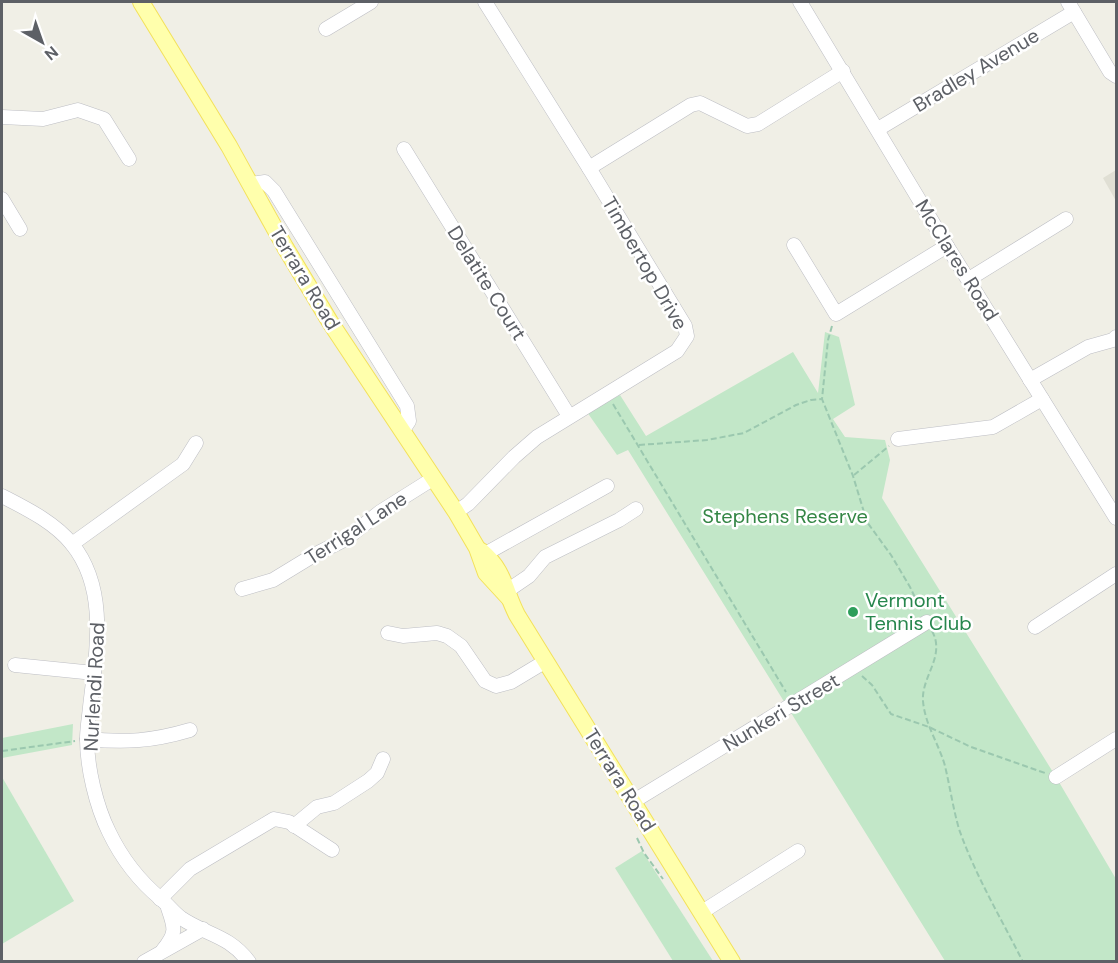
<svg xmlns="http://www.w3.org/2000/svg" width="1118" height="963" font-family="'DM Sans',sans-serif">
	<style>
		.education { fill: #e0dfd4 }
		.green { fill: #c2e7c8 }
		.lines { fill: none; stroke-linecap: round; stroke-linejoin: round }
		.minor-casing { stroke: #bdbec4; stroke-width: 15 }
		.major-casing { stroke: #f3e15b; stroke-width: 18 }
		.path { stroke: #9bc8af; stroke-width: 2; stroke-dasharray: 6 3; stroke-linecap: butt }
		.minor { stroke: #fff; stroke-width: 14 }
		.major { stroke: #ffffac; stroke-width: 16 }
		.leisure-dot { fill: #2e9e5b; stroke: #fff; stroke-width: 2 }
		.labels { text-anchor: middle; stroke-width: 5; stroke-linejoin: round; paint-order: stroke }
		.street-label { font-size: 20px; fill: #5d6066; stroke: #fff }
		.park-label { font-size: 20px; fill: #348645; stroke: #fff }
		.leisure-label { font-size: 20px; fill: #27864d; stroke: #fff; text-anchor: start }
	</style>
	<rect width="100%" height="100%" fill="#f0efe6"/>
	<polygon class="education" points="1116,170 1116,201 1103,178"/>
	<g class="green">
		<polygon points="825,332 839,337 855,405 833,419 845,437 885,440 890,460 882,498 1056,777 1116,879 1116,961 945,961 628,450 617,455 587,412 620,395 646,436 793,352 818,393"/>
		<polygon points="73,724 72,745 2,758 2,738"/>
		<polygon points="2,777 74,901 2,944"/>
		<polygon points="642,851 713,961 673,961 615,868"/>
	</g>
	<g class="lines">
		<g class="minor-casing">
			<g id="minor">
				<polyline points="800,2 947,246 1116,518"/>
				<polyline points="1068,2 1110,72 1116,76"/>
				<polyline points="326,29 371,2"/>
				<polyline points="2,117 43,119 78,110 104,119 129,159"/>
				<polyline points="878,129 1074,12"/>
				<polyline points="404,149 569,416"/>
				<polyline points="589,168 691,105 700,103 747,126 758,124 843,71"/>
				<polyline points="250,184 265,182 274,191 407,406 409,421 403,430"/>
				<polyline points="2,199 20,229"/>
				<polyline points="794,245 836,314 947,246"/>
				<polyline points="969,279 1066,219"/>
				<polyline points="1030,380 1088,347 1113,340 1116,337"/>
				<polyline points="898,439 993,427 1042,399"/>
				<path d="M 2,496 C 27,509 54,522 72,544 C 109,590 96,653 90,707 C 89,717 87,729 87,739 C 87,767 96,806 109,832 C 122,859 138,880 161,899 C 168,905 174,913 181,918 C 206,935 229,935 249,962"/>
				<polyline points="456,512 468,504 514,457 537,437 677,351 687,336 685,326 589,168 485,2"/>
				<polyline points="72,544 183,464 196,443"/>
				<polyline points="485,554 607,486"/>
				<polyline points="242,589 273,580 314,555 346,539 380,512 434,478"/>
				<polyline points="507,591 529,576 545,557 619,520 636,509"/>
				<polyline points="1035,627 1116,574"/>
				<polyline points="388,633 403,636 437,633 447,636 461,646 485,681 496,686 511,682 546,661"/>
				<polyline points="15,665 94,673"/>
				<path d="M 87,739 C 125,743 153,741 190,730"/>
				<polyline points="1056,777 1116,739"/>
				<polyline points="634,801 927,622"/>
				<polyline points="294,826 317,807 334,803 368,781 377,773 383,759"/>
				<polyline points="160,899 190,869 274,819 289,822 332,850"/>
				<polyline points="702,912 798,851"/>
				<path d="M 163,950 C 177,933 175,928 168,908"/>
				<polyline points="144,962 203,929"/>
			</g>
		</g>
		<g class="major-casing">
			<g id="major">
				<polyline points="141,2 229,146 285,247 330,322 456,512 477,548 486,573 509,598"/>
				<path d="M 481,551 C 505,571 504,590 517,615 L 732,962"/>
			</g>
		</g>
		<g class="path">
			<polyline points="832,326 828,340 822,399 853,476 867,522 891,555 910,587 921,610"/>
			<polyline points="613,404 786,692"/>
			<polyline points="639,445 707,440 744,433 796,405 811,400 822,399"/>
			<polyline points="854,475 889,446"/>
			<path d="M 932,631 C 946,656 921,677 923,701 C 925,725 939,744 945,766 C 950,787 953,808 959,829 C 975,875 1001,918 1023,962"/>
			<polyline points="862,676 872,685 891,714 929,727 971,747 1045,773"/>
			<polyline points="2,751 75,741"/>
			<polyline points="637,838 644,853 663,879"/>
		</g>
		<use href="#minor" class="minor"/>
		<use href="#major" class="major"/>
	</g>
	<circle class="leisure-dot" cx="853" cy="612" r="6"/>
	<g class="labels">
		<g class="street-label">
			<text transform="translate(976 70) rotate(-31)" y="7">Bradley Avenue</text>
			<text transform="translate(957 260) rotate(58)" y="7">McClares Road</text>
			<text transform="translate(645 263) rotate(60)" y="7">Timbertop Drive</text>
			<text transform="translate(305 278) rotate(59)" y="7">Terrara Road</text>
			<text transform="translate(487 283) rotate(58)" y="7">Delatite Court</text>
			<text transform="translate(356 528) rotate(-33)" y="7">Terrigal Lane</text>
			<text transform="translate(94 687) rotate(-87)" y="7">Nurlendi Road</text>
			<text transform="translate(781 712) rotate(-31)" y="7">Nunkeri Street</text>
			<text transform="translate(620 780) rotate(58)" y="7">Terrara Road</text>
		</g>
		<g class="park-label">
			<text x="785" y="523">Stephens Reserve</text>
		</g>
		<g class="leisure-label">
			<text x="865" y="607">Vermont<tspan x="865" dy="23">Tennis Club</tspan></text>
		</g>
	</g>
	<rect width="1118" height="963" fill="none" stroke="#5d6066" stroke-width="6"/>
	<g transform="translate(42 42) rotate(140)" stroke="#ffffff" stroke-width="4.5" paint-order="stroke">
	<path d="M0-4.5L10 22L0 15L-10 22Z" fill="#5d6066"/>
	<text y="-9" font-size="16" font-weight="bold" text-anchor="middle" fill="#5d6066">N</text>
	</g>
</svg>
